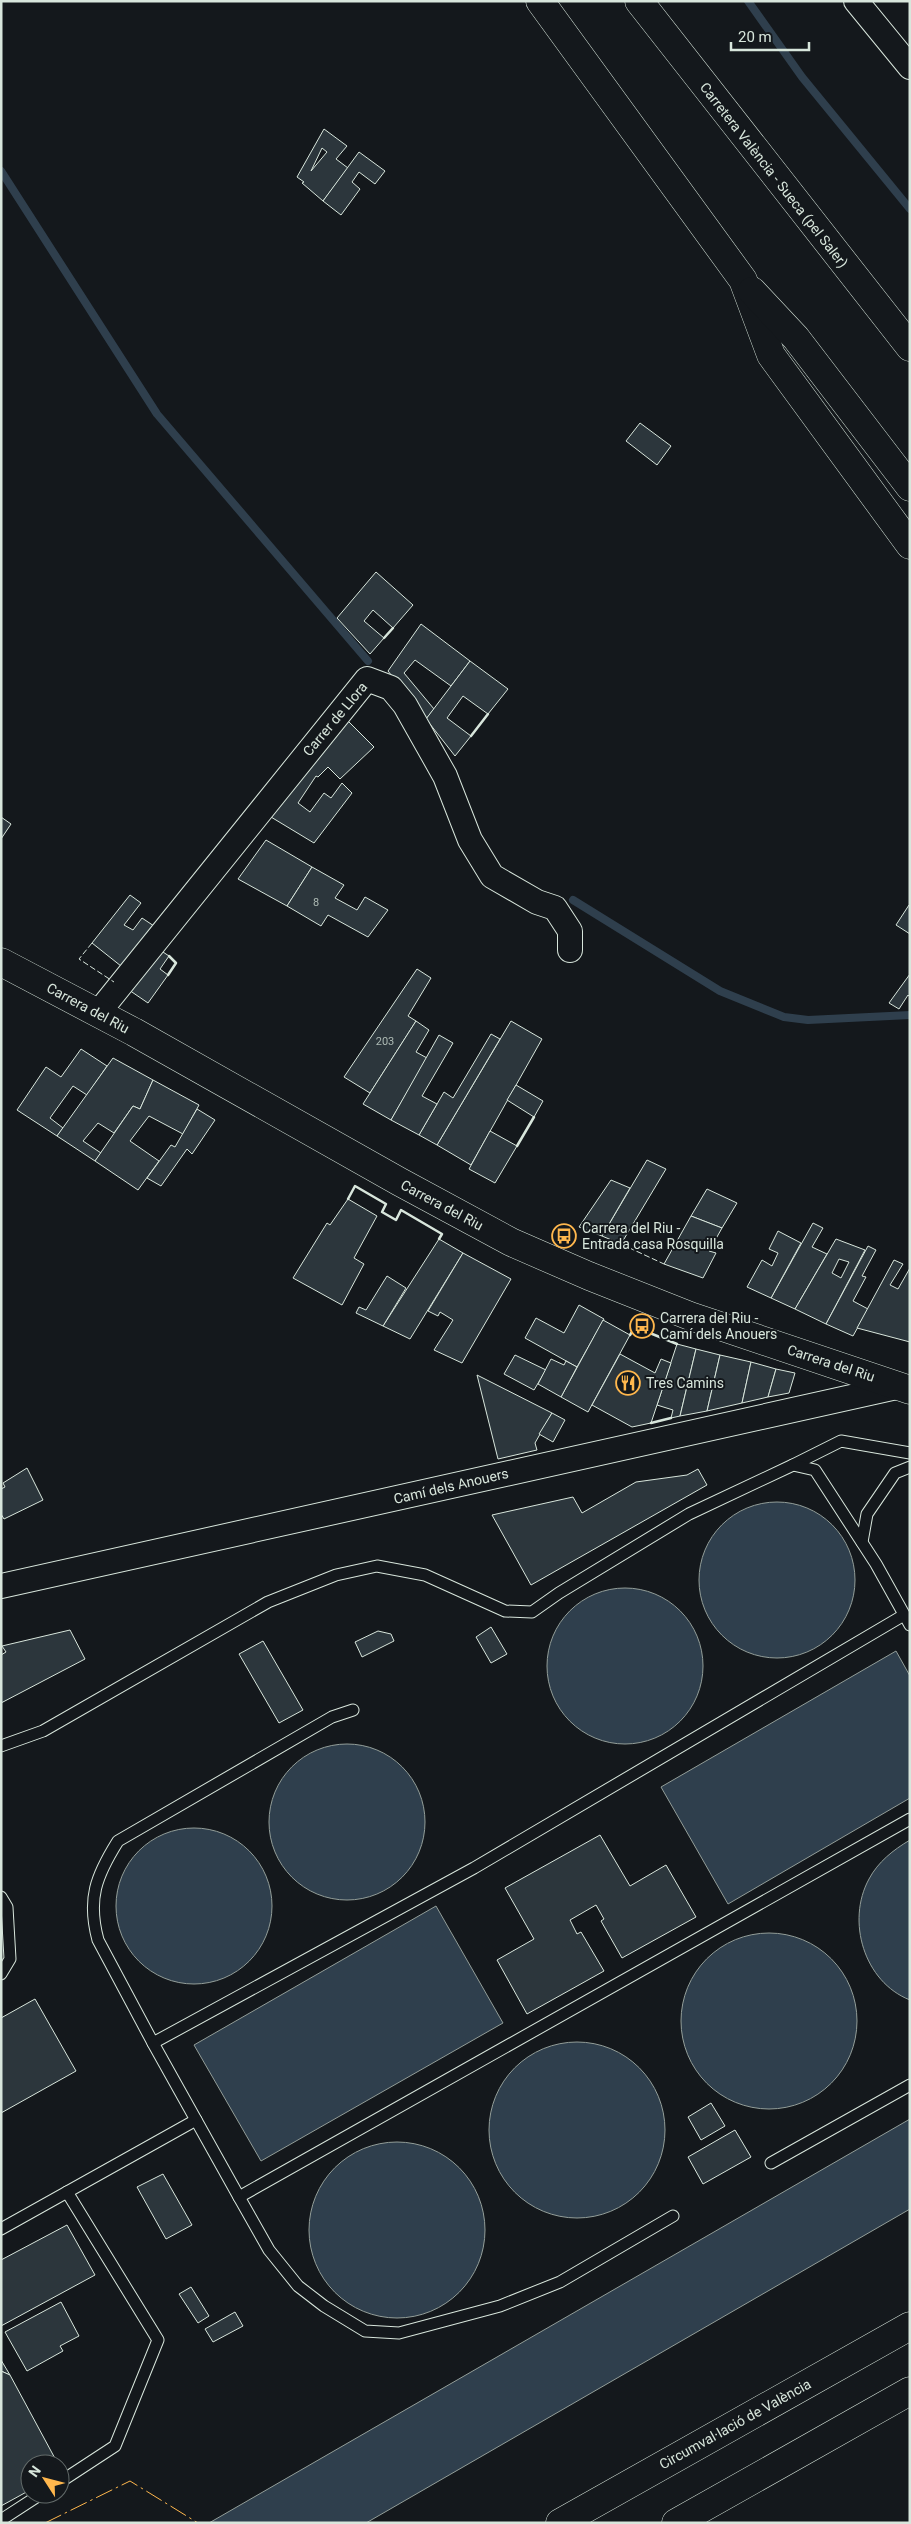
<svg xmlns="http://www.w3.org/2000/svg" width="911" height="2524" font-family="Roboto,sans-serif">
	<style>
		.water { fill: #2f3f4d; stroke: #939e99 }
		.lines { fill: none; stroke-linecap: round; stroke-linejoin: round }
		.stream { stroke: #2f3f4d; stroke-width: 8 }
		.building { fill: #2c363c; stroke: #d8e6dc; fill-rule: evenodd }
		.lane-casing { stroke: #d8e6dc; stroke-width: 13 }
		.street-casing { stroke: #d8e6dc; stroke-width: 26 }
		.secondary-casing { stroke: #d8e6dc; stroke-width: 29 }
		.highway-casing { stroke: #d8e6dc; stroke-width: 29 }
		.lane { stroke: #14181c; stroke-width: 11 }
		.street { stroke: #14181c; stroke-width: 24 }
		.secondary { stroke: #14181c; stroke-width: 28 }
		.highway { stroke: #14181c; stroke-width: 28 }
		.fence { stroke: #d8e6dc; stroke-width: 1; stroke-dasharray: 6 2.5; stroke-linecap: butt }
		.wall { stroke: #d8e6dc; stroke-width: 2.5 }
		.power { stroke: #ffb74d; stroke-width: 1; stroke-dasharray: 18 4 2.5 4; stroke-linecap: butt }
		.labels { text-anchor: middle; stroke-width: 4; stroke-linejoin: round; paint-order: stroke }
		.number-label { font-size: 11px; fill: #adbab4 }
		.street-label { font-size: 14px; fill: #d8e6dc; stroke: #14181c }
		.poi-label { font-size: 14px; fill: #d8e6dc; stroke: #14181c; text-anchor: start }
	</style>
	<rect width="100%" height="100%" fill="#14181c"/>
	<g class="water">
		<circle cx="777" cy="1580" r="78"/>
		<circle cx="625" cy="1666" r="78"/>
		<polygon points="896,1651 910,1676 910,1798 728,1904 661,1787"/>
		<circle cx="347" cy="1822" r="78"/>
		<circle cx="194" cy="1906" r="78"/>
		<path d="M 910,1840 L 910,2000 C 864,1982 846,1921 869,1879 C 878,1862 893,1850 910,1840 Z"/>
		<polygon points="436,1906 503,2023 261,2161 194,2045"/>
		<circle cx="769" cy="2021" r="88"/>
		<circle cx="577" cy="2130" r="88"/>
		<polygon points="910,2119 910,2209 366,2523 209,2523"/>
		<circle cx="397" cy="2230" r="88"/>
	</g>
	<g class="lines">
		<g class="stream">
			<polyline points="748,1 802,77 910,209"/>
			<polyline points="1,171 157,414 368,661"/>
			<polyline points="573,900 720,991 784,1017 808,1020 910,1015"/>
		</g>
	</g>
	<g class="building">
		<path d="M 324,129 L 347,146 L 336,159 L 348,168 L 323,201 L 302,183 L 304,182 L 297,177 ZM 322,148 L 327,152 L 311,171 Z"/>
		<polygon points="359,152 385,171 375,184 359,172 352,182 360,189 341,215 323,201"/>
		<polygon points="640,423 671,446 657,465 626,441"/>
		<polygon points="376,572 413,605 393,628 373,610 364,621 384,638 370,654 337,618"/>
		<polygon points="421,624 470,661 451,686 415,660 404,673 434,709 426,719 388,671"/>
		<polygon points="470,661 508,689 488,714 463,696 447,718 471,736 455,756 426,719"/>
		<polygon points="343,716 374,747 340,779 328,767 318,777 316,776 298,803 310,812 324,793 331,798 342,783 352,793 314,843 266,814"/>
		<polygon points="1,817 11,824 1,839"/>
		<polygon points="266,840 312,867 287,906 238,879"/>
		<polygon points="312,867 344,885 335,898 357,910 365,897 388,910 368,937 328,915 321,926 287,906"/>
		<polygon points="130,895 141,903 124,925 133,930 142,918 157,928 126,970 92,943"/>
		<polygon points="909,905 910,906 910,934 896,925"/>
		<polygon points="157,948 169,956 160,969 168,975 148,1003 129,990"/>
		<polygon points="417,969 431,978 408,1016 416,1021 370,1093 344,1077"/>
		<polygon points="910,974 910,997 908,995 899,1009 889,1003"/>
		<polygon points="416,1021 429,1030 416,1052 427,1058 391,1120 363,1104"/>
		<polygon points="511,1021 542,1039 471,1165 437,1145"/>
		<polygon points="491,1034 500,1039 437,1145 419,1135 444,1092 453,1098"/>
		<polygon points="439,1035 453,1043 422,1096 437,1104 419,1135 391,1120"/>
		<polygon points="81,1049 107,1066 87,1095 73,1086 50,1118 63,1128 57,1136 17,1110 46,1067 61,1077"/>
		<polygon points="113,1058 153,1080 140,1109 133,1106 114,1133 98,1123 83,1141 101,1153 95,1161 57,1136"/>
		<polygon points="153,1080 199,1105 183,1134 149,1116 130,1141 159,1161 138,1190 95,1161 133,1106 140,1109"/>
		<polygon points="516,1085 543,1101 534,1117 507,1100"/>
		<polygon points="197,1109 215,1120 192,1154 187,1149 161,1186 147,1178 171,1145 175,1147"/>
		<polygon points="490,1131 517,1146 495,1183 469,1169"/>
		<polygon points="647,1160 666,1169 621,1244 602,1236"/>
		<polygon points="611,1180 630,1188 602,1236 579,1227"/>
		<polygon points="707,1189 737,1203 722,1228 691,1216"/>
		<polygon points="348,1199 377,1216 354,1258 364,1264 342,1305 293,1278 327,1223 330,1225"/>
		<polygon points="691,1216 722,1228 709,1251 716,1253 703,1278 664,1264"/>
		<polygon points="813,1223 823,1228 812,1247 827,1254 795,1309 771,1298"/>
		<polygon points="778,1231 801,1243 771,1298 747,1287 762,1260 772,1266 778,1253 769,1249"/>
		<polygon points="439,1239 463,1253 410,1339 383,1326"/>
		<path d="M 836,1239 L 865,1250 L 826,1324 L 795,1309 ZM 839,1259 L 849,1262 L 841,1278 L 832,1273 Z"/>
		<polygon points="868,1246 876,1250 862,1276 866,1277 853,1301 868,1309 853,1336 826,1324"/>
		<polygon points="463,1253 511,1279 462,1363 434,1350 453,1320 440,1312 438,1316 428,1311"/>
		<polygon points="894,1260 903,1264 890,1285 898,1289 910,1268 910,1342 857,1328"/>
		<polygon points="387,1276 406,1288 383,1326 356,1313 359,1307 366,1310"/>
		<polygon points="579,1305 604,1319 577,1367 525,1338 536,1318 564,1333"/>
		<polygon points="603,1320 630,1335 588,1412 561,1397"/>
		<polygon points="677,1344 696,1349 680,1416 671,1418 673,1410 657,1405"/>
		<polygon points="696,1349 720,1355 707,1411 680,1416"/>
		<polygon points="620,1354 655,1373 661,1359 671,1363 651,1423 632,1427 592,1405"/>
		<polygon points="515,1355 546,1370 534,1390 504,1374"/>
		<polygon points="720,1355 751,1362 742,1403 707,1411"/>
		<polygon points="551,1359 564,1365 566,1361 577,1367 561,1397 538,1384"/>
		<polygon points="751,1362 776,1369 768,1397 742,1403"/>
		<polygon points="776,1369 795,1373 789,1393 768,1397"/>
		<polygon points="477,1375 552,1413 535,1443 537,1450 498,1459"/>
		<polygon points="552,1413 565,1420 553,1442 539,1434"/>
		<polygon points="27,1468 43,1500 4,1519 1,1514 1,1489 5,1487 3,1483"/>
		<polygon points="698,1469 707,1485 531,1585 492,1515 573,1497 582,1513 636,1482 687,1475"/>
		<polygon points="491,1627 507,1654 491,1663 476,1637"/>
		<polygon points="70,1630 85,1659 1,1703 1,1655 6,1652 2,1646"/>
		<polygon points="378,1631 391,1634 394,1641 362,1657 355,1642"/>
		<polygon points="263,1641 303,1710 279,1723 239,1654"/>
		<polygon points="600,1835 630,1886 666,1865 696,1917 622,1958 601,1921 604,1919 596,1905 570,1920 577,1934 581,1932 604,1971 527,2014 497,1960 534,1939 505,1888"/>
		<polygon points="35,1999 76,2071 1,2113 1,2018"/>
		<polygon points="711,2103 725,2126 701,2140 688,2117"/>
		<polygon points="735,2130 751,2157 703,2184 688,2157"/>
		<polygon points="163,2174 192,2225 166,2239 137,2187"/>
		<polygon points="67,2225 95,2275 1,2326 1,2260"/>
		<polygon points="191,2287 209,2316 198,2323 179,2294"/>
		<polygon points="61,2302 79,2336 60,2346 63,2351 27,2371 5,2332"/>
		<polygon points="235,2312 243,2326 213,2342 205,2329"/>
		<polygon points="1,2360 10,2375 1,2371"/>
		<polygon points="1,2371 10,2375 58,2464 30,2464 30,2490 1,2506"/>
	</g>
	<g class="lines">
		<g class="lane-casing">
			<g id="lane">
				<polyline points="793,1465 841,1441 910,1453"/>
				<polyline points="862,1542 867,1514 895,1473 910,1467"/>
				<path d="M 353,1710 L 332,1717 L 118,1841 C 96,1876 87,1899 98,1940 L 153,2043 L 474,1868 L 904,1615"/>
				<polyline points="1,1746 43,1731 268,1602 336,1575 377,1566 425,1575 505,1611 532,1612 559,1593 689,1514 793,1465 815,1470 876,1564 910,1625"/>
				<polyline points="1,1897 7,1907 10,1959 1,1974"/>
				<polyline points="153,2043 239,2197 910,1819"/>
				<polyline points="771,2163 910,2085"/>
				<polyline points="239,2197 269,2250 298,2286 324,2306 365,2331 399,2333 500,2306 560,2282 673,2216"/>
				<polyline points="1,2229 196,2120"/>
				<polyline points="60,2482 115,2446 158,2340 67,2192"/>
				<polyline points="1,2520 41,2494"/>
			</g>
		</g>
		<g class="street-casing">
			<g id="street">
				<polyline points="856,1 910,67"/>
				<polyline points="98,1013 367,679 391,688 405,705 445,776 470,840 492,876 537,902 555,908 570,931 570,950"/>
				<polyline points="1,1586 901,1386"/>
			</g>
		</g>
		<g class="secondary-casing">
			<polyline id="secondary" points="1,962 134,1032 400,1182 511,1242 589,1276 690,1316 910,1390"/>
		</g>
		<g class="highway-casing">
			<g id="highway">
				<polyline points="540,1 743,280 771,355 910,545"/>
				<polyline points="639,1 910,347"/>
				<polyline points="752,291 796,338 910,487"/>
				<polyline points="560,2523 910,2326"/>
				<polyline points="676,2523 910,2391"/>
			</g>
		</g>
		<use href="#lane" class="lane"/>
		<use href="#street" class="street"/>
		<use href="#secondary" class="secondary"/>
		<use href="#highway" class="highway"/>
		<g class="fence">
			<polyline points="92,943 79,959 114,982"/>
			<polyline points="621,1244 664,1264"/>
		</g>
		<g class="wall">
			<polyline points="384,638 393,628"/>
			<polyline points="471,736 488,714"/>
			<polyline points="168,975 176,963 169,956"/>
			<polyline points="517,1146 534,1117"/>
			<polyline points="348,1199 355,1186 386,1204 382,1212 396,1220 401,1210 442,1234 439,1239"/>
			<polyline points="630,1335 635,1327 677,1344"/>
			<polyline points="651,1423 671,1418"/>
		</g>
		<polyline class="power" points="45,2523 130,2481 198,2523"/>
	</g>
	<defs>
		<g id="bus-ring" transform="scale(1.25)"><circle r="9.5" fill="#14181c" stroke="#ffb74d" stroke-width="1.5"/><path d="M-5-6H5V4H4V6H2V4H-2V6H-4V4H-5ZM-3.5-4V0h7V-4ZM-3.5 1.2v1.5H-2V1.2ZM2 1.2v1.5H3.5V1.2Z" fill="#ffb74d"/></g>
		<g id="restaurant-ring" transform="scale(1.25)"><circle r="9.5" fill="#14181c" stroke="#ffb74d" stroke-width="1.5"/><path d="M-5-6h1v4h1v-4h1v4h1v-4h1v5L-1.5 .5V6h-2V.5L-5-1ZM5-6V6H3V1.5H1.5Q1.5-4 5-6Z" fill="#ffb74d"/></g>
	</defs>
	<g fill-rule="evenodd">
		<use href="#bus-ring" x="564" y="1236"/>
		<use href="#bus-ring" x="642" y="1326"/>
		<use href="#restaurant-ring" x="628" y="1383"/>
	</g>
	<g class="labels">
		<g class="number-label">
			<text x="316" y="906">8</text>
			<text x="385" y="1045">203</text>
		</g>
		<g class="street-label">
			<text transform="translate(774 175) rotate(52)" y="5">Carretera València - Sueca (pel Saler)</text>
			<text transform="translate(335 719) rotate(-50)" y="5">Carrer de Llora</text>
			<text transform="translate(88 1008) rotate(28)" y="5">Carrera del Riu</text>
			<text transform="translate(442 1205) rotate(28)" y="5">Carrera del Riu</text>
			<text transform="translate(831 1363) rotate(18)" y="5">Carrera del Riu</text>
			<text transform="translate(451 1486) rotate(-13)" y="5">Camí dels Anouers</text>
			<text transform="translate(735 2424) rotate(-29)" y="5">Circumval·lació de València</text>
		</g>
		<g class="poi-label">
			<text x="582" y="1233">Carrera del Riu -<tspan x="582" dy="16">Entrada casa Rosquilla</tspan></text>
			<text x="660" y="1323">Carrera del Riu -<tspan x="660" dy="16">Camí dels Anouers</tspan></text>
			<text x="646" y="1388">Tres Camins</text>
		</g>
	</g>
	<rect width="911" height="2524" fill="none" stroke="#d8e6dc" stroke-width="5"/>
	<g transform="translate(45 2479) rotate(306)"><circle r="24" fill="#14181c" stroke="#626a69"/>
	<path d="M0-4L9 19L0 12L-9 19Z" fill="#ffb74d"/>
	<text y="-8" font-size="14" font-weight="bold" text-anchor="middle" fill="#d8e6dc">N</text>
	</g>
	<path d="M731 42v8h78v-8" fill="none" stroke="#d8e6dc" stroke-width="2.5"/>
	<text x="738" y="42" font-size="15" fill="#d8e6dc" stroke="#14181c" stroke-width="4" paint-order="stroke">20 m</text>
</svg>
